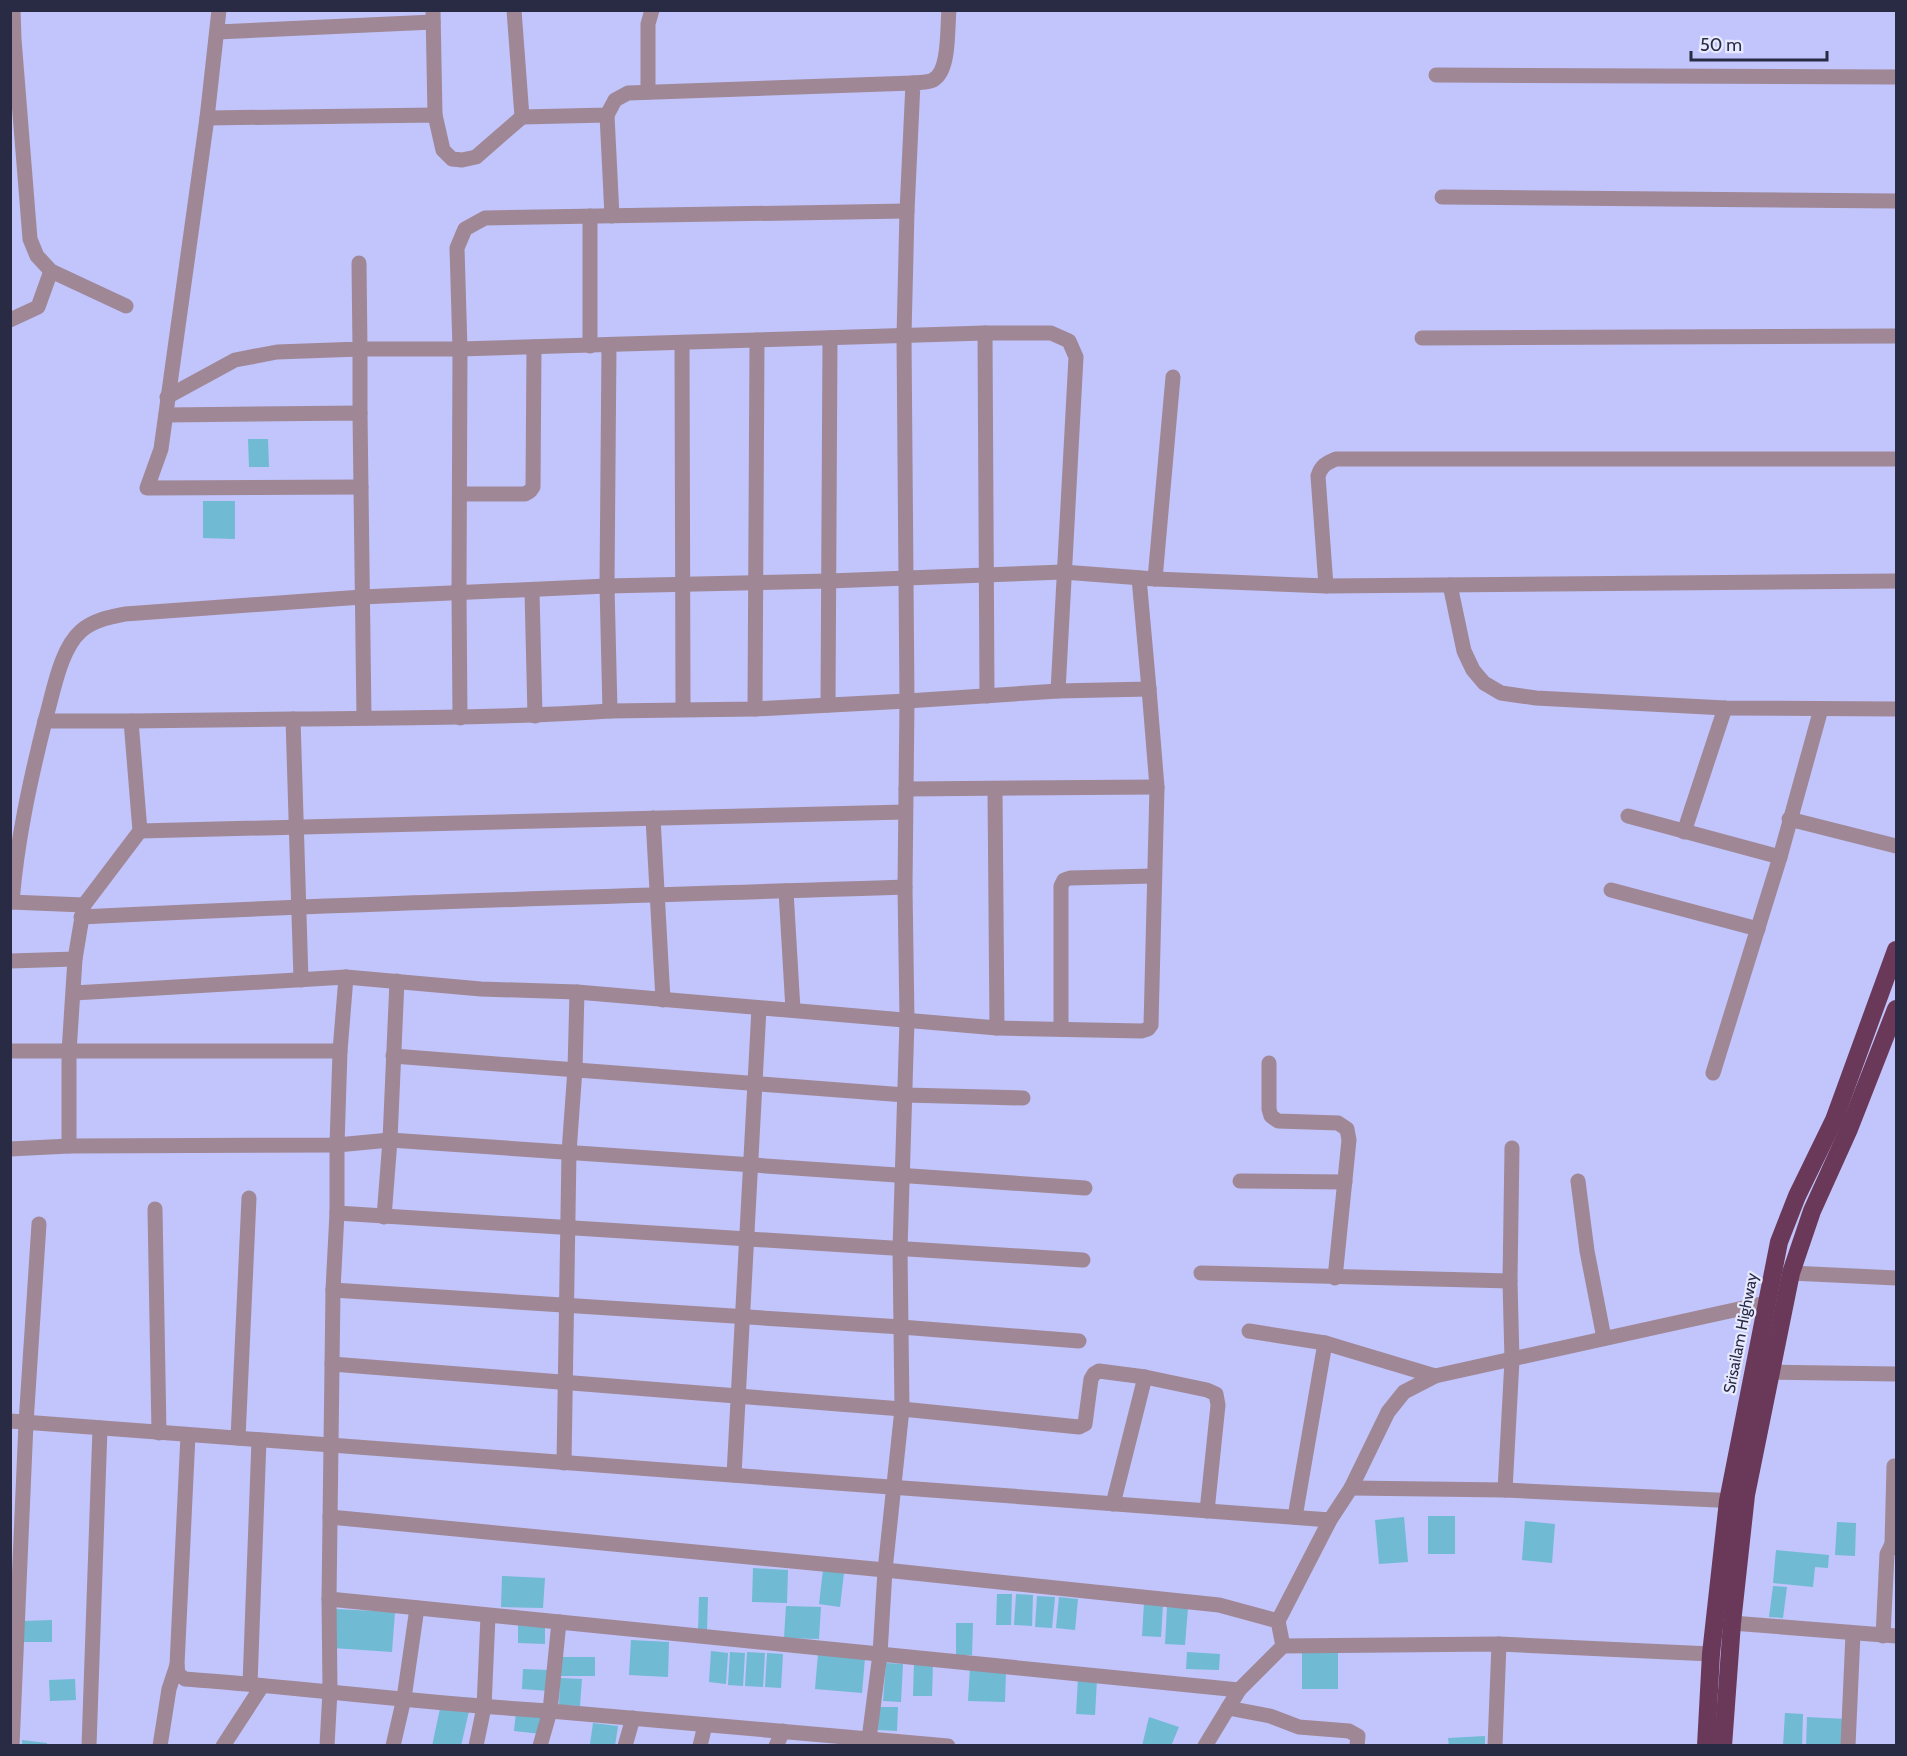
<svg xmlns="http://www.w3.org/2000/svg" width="1907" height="1756" font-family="Cabin,sans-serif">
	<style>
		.building { fill: #70bad3 }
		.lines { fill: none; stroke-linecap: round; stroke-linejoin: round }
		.minor { stroke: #a08796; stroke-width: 15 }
		.highway { stroke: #6a395a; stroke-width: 18 }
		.labels { text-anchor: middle; stroke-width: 4.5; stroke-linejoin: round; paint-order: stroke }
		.street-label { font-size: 16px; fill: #292a44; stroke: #e7e9ff }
	</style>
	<rect width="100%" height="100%" fill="#c1c5fc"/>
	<g class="building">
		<polygon points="248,439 268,439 269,467 249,467"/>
		<polygon points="203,501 235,501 235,539 203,538"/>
		<rect x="1428" y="1516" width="27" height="38"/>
		<polygon points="1404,1517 1408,1562 1379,1564 1375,1520"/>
		<polygon points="1525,1521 1555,1524 1552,1563 1522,1560"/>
		<polygon points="1837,1522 1856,1523 1855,1556 1835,1555"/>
		<polygon points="1776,1550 1829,1555 1828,1568 1815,1567 1813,1587 1773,1583"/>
		<polygon points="753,1568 788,1570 787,1603 752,1602"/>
		<polygon points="823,1570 844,1573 840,1607 819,1604"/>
		<polygon points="502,1576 545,1578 543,1608 501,1607"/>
		<polygon points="1773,1586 1787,1587 1783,1618 1769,1617"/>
		<polygon points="997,1594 1012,1594 1011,1625 996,1625"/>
		<polygon points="1016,1594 1033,1595 1032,1626 1014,1625"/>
		<polygon points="1037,1596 1055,1597 1052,1628 1035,1627"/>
		<polygon points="699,1597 708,1597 707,1631 698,1631"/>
		<polygon points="1059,1597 1078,1599 1075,1630 1056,1628"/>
		<polygon points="1144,1603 1163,1605 1161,1637 1142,1636"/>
		<polygon points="786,1606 821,1607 819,1639 784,1638"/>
		<polygon points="1167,1607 1188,1608 1185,1645 1165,1644"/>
		<polygon points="335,1609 395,1612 392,1652 333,1648"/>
		<polygon points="52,1620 52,1642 22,1642 22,1621"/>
		<polygon points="518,1622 545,1622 545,1644 518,1643"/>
		<polygon points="956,1623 973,1623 972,1655 956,1655"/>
		<polygon points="631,1640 669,1642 668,1677 629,1675"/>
		<polygon points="711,1651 728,1653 726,1684 709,1682"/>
		<rect x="1302" y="1651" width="36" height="38"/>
		<polygon points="730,1652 745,1653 743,1686 728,1685"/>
		<polygon points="747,1652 765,1653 763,1687 745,1686"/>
		<polygon points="1187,1652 1220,1654 1219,1670 1186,1669"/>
		<polygon points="767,1653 783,1654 781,1688 765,1687"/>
		<polygon points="818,1654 865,1658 862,1693 815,1689"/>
		<rect x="561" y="1657" width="34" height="19"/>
		<polygon points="914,1662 933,1663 932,1696 913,1696"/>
		<polygon points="886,1663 903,1664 901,1702 883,1701"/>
		<polygon points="970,1668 1006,1670 1005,1702 968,1701"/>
		<polygon points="523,1669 550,1670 549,1691 522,1689"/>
		<polygon points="560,1678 582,1679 580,1706 559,1705"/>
		<polygon points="1078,1678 1097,1679 1095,1715 1076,1714"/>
		<polygon points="75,1679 76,1700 50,1701 49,1680"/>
		<polygon points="441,1704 469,1711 461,1746 432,1746"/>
		<polygon points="879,1707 898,1707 897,1731 878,1730"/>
		<polygon points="516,1712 543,1716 541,1734 514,1731"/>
		<polygon points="1785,1713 1803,1714 1802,1746 1783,1746"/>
		<polygon points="1149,1717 1179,1727 1171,1746 1142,1746"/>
		<polygon points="1807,1717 1846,1719 1845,1746 1806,1746"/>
		<polygon points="593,1723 618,1726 615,1746 590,1744"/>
		<polygon points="1485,1736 1485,1746 1449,1746 1448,1738"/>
		<polygon points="22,1740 47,1743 47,1746 22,1746"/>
	</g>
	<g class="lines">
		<g class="minor">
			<polyline points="13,10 14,39 30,239 37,256 51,271 126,306"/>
			<polyline points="219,10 207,118 161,449 147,488 361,487"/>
			<polyline points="433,10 435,115"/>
			<polyline points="217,32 433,22"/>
			<polyline points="1436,75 1896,77"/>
			<polyline points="648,92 648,24 652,10"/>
			<polyline points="607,115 612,216"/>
			<polyline points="522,117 607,115 615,100 628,93 913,83"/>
			<polyline points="207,118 435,115 443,150 452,159 462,160 476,157 522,117 514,10"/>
			<polyline points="1442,197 1896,201"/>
			<polyline points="10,320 38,307 51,271"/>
			<polyline points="985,333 987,696"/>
			<polyline points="1422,338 1896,336"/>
			<polyline points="682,343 683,709"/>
			<polyline points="609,345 607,586 610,711 755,709 907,701 1058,691 1149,689 1139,578"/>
			<polyline points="590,346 590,216"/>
			<polyline points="167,397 235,360 277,352 360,349 359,263"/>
			<polyline points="360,413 360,349 460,349 985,333 1051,333 1069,341 1076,357 1058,691"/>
			<polyline points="166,415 360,413 364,718"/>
			<polyline points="460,494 525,494 530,491 533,487 534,347"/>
			<polyline points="1155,579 1173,377"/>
			<polyline points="1450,585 1464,651 1473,670 1484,683 1501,693 1536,698 1725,708 1896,709"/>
			<path d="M 1326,586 L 1318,476 C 1321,466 1326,463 1336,459 L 1896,459"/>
			<polyline points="532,591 535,716"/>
			<polyline points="828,705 830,338"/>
			<polyline points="755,709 757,340"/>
			<polyline points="460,718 459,592 460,349 457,248 465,229 485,218 907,211"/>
			<polyline points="131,721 293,719"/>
			<polyline points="906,789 1157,787"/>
			<polyline points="1628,816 1780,857"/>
			<polyline points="653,818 663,1000"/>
			<polyline points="1789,819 1896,846"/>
			<polyline points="140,831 905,812"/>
			<polyline points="1684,832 1725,708"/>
			<polyline points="1611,890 1758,929"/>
			<polyline points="786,891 793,1010"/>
			<polyline points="10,902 84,905"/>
			<path d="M 12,902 C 17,840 30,781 45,721"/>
			<path d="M 81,917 C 355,903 630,896 905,887"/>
			<polyline points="10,961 75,959"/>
			<path d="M 301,980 L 293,719 C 399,718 504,718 610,711"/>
			<polyline points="74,993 346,977 481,989 577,992 997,1028 995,789"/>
			<polyline points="997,1028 1142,1031 1148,1029 1151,1025 1157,787 1149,689"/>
			<polyline points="1061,1029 1061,886 1064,880 1070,878 1153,876"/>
			<polyline points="10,1051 340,1051 337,1145 337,1213 333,1290 329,1599 330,1691 327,1746"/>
			<polyline points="340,1051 346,977"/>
			<polyline points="393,1056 905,1095 1023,1098"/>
			<polyline points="1269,1063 1269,1109 1271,1116 1278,1121 1338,1123 1347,1129 1349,1140 1335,1278"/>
			<polyline points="1713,1073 1780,857 1821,709"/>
			<path d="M 69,1146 L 69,1052 L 75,959 L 84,905 L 140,831 L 131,721 L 45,721 C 53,694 60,649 81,631 C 93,620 110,617 125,614 L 362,597 L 607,586 L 829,581 L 1063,572 L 1155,579 L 1326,586 L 1896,581"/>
			<polyline points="10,1149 69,1146 337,1145 390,1140 1085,1188"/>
			<polyline points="1240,1181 1345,1182"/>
			<polyline points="1578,1181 1587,1251 1604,1338"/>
			<polyline points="155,1209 159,1433"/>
			<polyline points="337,1213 1083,1260"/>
			<polyline points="384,1217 390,1140 397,981"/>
			<polyline points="1201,1273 1510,1281"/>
			<polyline points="1791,1273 1896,1278"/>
			<polyline points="333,1290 901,1327 1079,1341"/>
			<polyline points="1249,1331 1325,1343 1435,1376"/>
			<polyline points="332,1364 902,1409 1079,1427 1085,1424 1091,1379 1094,1374 1099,1371 1145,1377 1207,1390 1216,1394 1218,1405 1207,1511"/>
			<polyline points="1770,1372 1896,1374"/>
			<polyline points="10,1421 1330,1520"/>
			<path d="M 188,1435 L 177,1665 L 178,1674 L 185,1679 C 307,1688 428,1704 550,1711 L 948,1746"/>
			<polyline points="238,1438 249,1198"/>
			<polyline points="564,1463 569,1152 575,1069 577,992"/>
			<polyline points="734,1475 759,1008"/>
			<polyline points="1351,1488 1505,1490 1738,1501"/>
			<polyline points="1505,1490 1512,1360 1510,1281 1512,1148"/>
			<polyline points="1113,1504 1145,1377"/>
			<polyline points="330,1517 885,1570 1219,1605 1278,1621"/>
			<polyline points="1295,1517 1325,1343"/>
			<polyline points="1892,1544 1894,1466 1896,1466"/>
			<polyline points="329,1599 1239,1690"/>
			<polyline points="1732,1623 1896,1636"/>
			<polyline points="1883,1636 1887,1554 1892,1544 1896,1541"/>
			<polyline points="1283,1646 1499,1644 1711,1654"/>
			<polyline points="250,1684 259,1440"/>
			<polyline points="1228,1708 1270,1716 1299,1727 1349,1731 1358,1736 1357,1746"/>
			<path d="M 869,1739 L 880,1654 L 885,1570 L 902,1409 L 900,1249 L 907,1021 L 905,887 L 907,701 L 904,336 L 907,211 L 913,83 C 919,82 928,83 933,80 C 950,71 947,29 949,10"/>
			<polyline points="12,1746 26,1423 39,1224"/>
			<polyline points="89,1746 100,1428"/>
			<polyline points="160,1746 169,1689 177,1665"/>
			<polyline points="223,1746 262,1686"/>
			<polyline points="393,1746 404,1698 417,1608"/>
			<polyline points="476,1746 484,1707 488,1616"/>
			<polyline points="540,1746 550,1711 559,1622"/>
			<polyline points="625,1746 633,1718"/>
			<polyline points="700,1746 705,1725"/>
			<polyline points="776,1746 783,1731"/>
			<polyline points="1205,1746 1239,1690 1283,1646 1278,1621 1330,1520 1351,1488 1388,1412 1404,1392 1435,1376 1766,1303"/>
			<polyline points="1495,1746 1499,1644"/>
			<polyline points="1848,1746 1853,1634"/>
		</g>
		<g class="highway">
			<polyline points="1706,1746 1711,1654 1728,1501 1779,1242 1797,1196 1834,1120 1896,950"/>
			<polyline points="1723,1746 1732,1623 1746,1495 1791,1273 1812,1211 1849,1129 1896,1009"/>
		</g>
	</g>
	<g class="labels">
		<g class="street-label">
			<text transform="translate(1740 1333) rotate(-79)" y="6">Srisailam Highway</text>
		</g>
	</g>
	<rect width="1907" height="1756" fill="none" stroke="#292a44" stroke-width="24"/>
	<path d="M1691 51v9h136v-9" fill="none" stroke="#292a44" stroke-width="3"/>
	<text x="1700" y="51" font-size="18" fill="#292a44" stroke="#e7e9ff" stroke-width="4.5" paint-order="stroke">50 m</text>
</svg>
